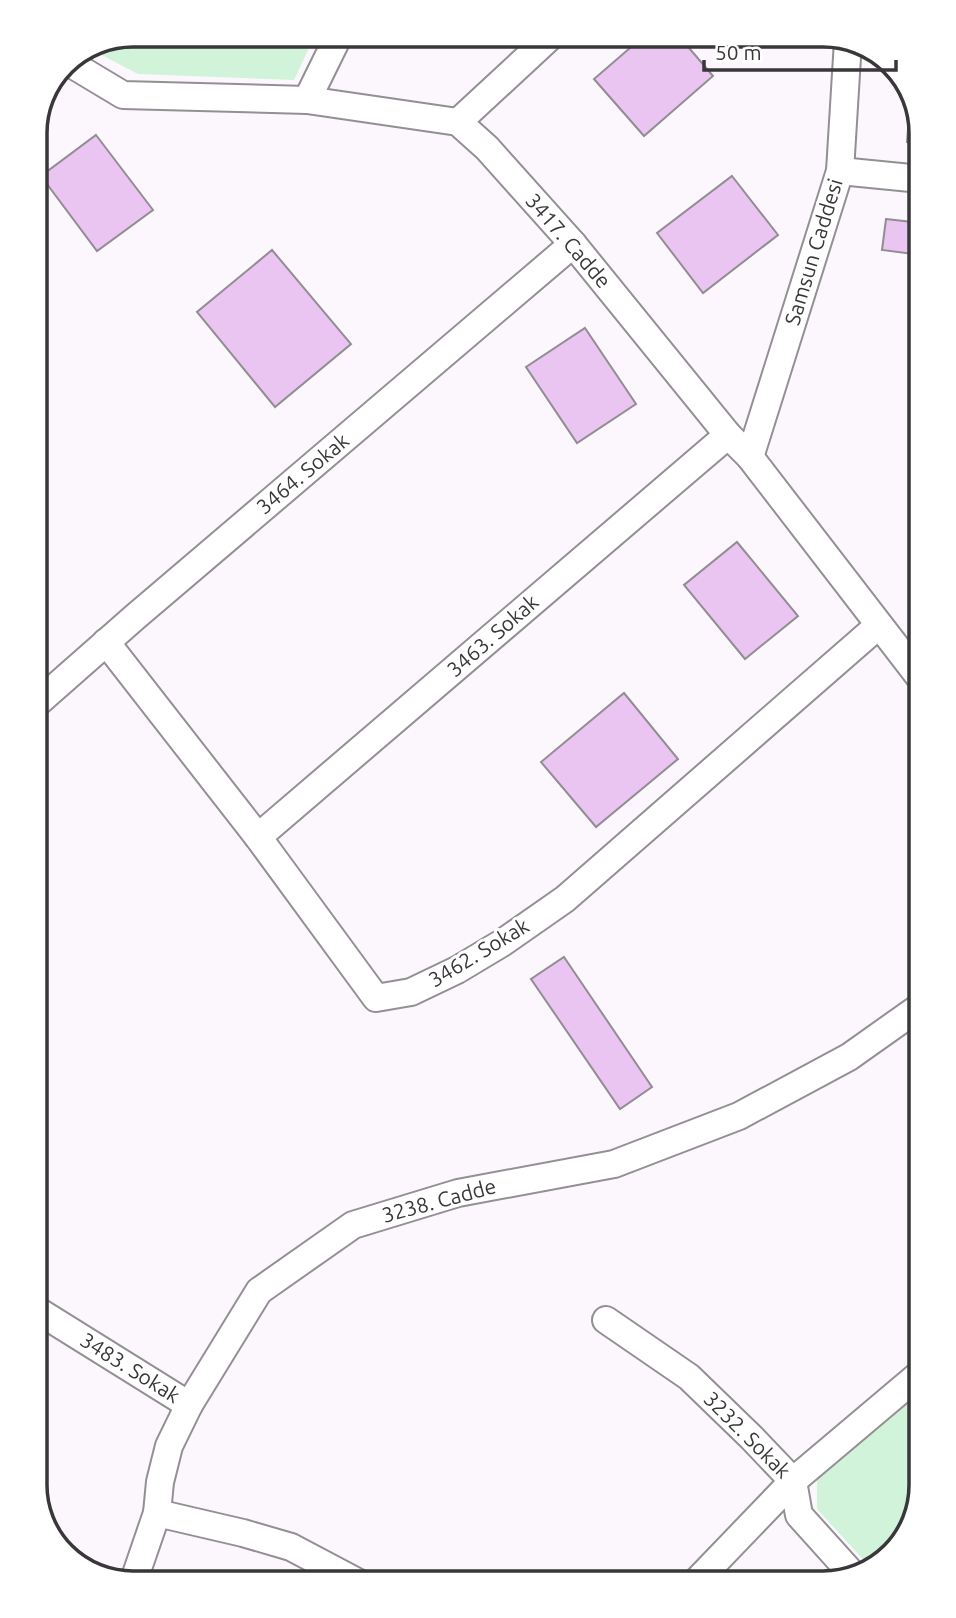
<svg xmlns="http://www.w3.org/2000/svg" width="956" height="1618" font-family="Ubuntu,sans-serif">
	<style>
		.green { fill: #d0f3d9 }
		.building { fill: #ebc5f1; stroke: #918d92; stroke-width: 2 }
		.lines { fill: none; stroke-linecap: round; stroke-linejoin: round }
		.minor-casing { stroke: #938f94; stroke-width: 30 }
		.minor { stroke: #fff; stroke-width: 26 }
		.labels { text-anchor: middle; stroke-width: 6; stroke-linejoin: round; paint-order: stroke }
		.street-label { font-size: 21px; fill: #393739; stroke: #fff }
		.rim { fill: none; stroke: #393739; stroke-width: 3.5 }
	</style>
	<rect width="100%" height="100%" fill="#fcf7fc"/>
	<g class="green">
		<polygon points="133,35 315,35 294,80 138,74 94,51"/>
		<polygon points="921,1391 921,1485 905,1539 871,1568 817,1509 817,1479"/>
	</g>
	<g class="building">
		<polygon points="471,35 493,35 487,44"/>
		<polygon points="645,35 678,35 713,76 644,136 594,79"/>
		<polygon points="911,90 921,133 921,143 907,142"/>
		<polygon points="96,135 153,210 97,251 41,176"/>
		<polygon points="732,176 778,235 703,293 657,233"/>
		<polygon points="886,219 921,223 921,255 882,250"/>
		<polygon points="272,250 351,344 275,407 197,312"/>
		<polygon points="585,328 636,404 577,443 526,367"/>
		<polygon points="737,542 798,616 745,659 684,585"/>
		<polygon points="624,693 678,759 596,827 541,762"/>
		<polygon points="564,957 652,1087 620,1109 531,979"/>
	</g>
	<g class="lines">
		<g class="minor-casing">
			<g id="minor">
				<polyline points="68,62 123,95 307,100 458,122 487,148 573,244 728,435 750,457 921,679"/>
				<polyline points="307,100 339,35"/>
				<polyline points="458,122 552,35"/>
				<polyline points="840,171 921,179"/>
				<polyline points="750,457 840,171 848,41"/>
				<polyline points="106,642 258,837 376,998 411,992 457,970 502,943 565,899 879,625"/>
				<polyline points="35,705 135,617 573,244"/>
				<polyline points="258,837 728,435"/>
				<polyline points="35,1309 189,1405"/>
				<polyline points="606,1320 689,1377 752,1438 793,1481 799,1515 854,1576"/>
				<polyline points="157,1513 243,1533 291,1547 359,1583"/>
				<polyline points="133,1583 157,1513 160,1482 169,1446 189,1405 259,1291 353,1225 458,1193 614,1164 739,1116 849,1057 921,1006"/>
				<polyline points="695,1583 793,1481 921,1373"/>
			</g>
		</g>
		<use href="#minor" class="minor"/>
	</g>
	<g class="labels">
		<g class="street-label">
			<text transform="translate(568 241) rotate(49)" y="7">3417. Cadde</text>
			<text transform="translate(814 252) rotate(-73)" y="7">Samsun Caddesi</text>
			<text transform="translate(303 474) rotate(-40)" y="7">3464. Sokak</text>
			<text transform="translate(493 636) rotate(-41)" y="7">3463. Sokak</text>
			<text transform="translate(479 953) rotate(-31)" y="7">3462. Sokak</text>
			<text transform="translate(439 1201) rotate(-15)" y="7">3238. Cadde</text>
			<text transform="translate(130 1368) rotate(32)" y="7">3483. Sokak</text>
			<text transform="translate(747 1435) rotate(45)" y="7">3232. Sokak</text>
		</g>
	</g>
	<path d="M0 0H956V1618H0ZM133 47H823A86 86 0 0 1 909 133V1485A86 86 0 0 1 823 1571H133A86 86 0 0 1 47 1485V133A86 86 0 0 1 133 47Z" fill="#fff" fill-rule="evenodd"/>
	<path class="rim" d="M133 47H823A86 86 0 0 1 909 133V1485A86 86 0 0 1 823 1571H133A86 86 0 0 1 47 1485V133A86 86 0 0 1 133 47Z"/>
	<path d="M704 60v10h192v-10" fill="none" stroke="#393739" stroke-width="3.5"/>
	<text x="715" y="60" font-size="21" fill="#393739" stroke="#ffffff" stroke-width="5" paint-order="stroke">50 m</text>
</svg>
